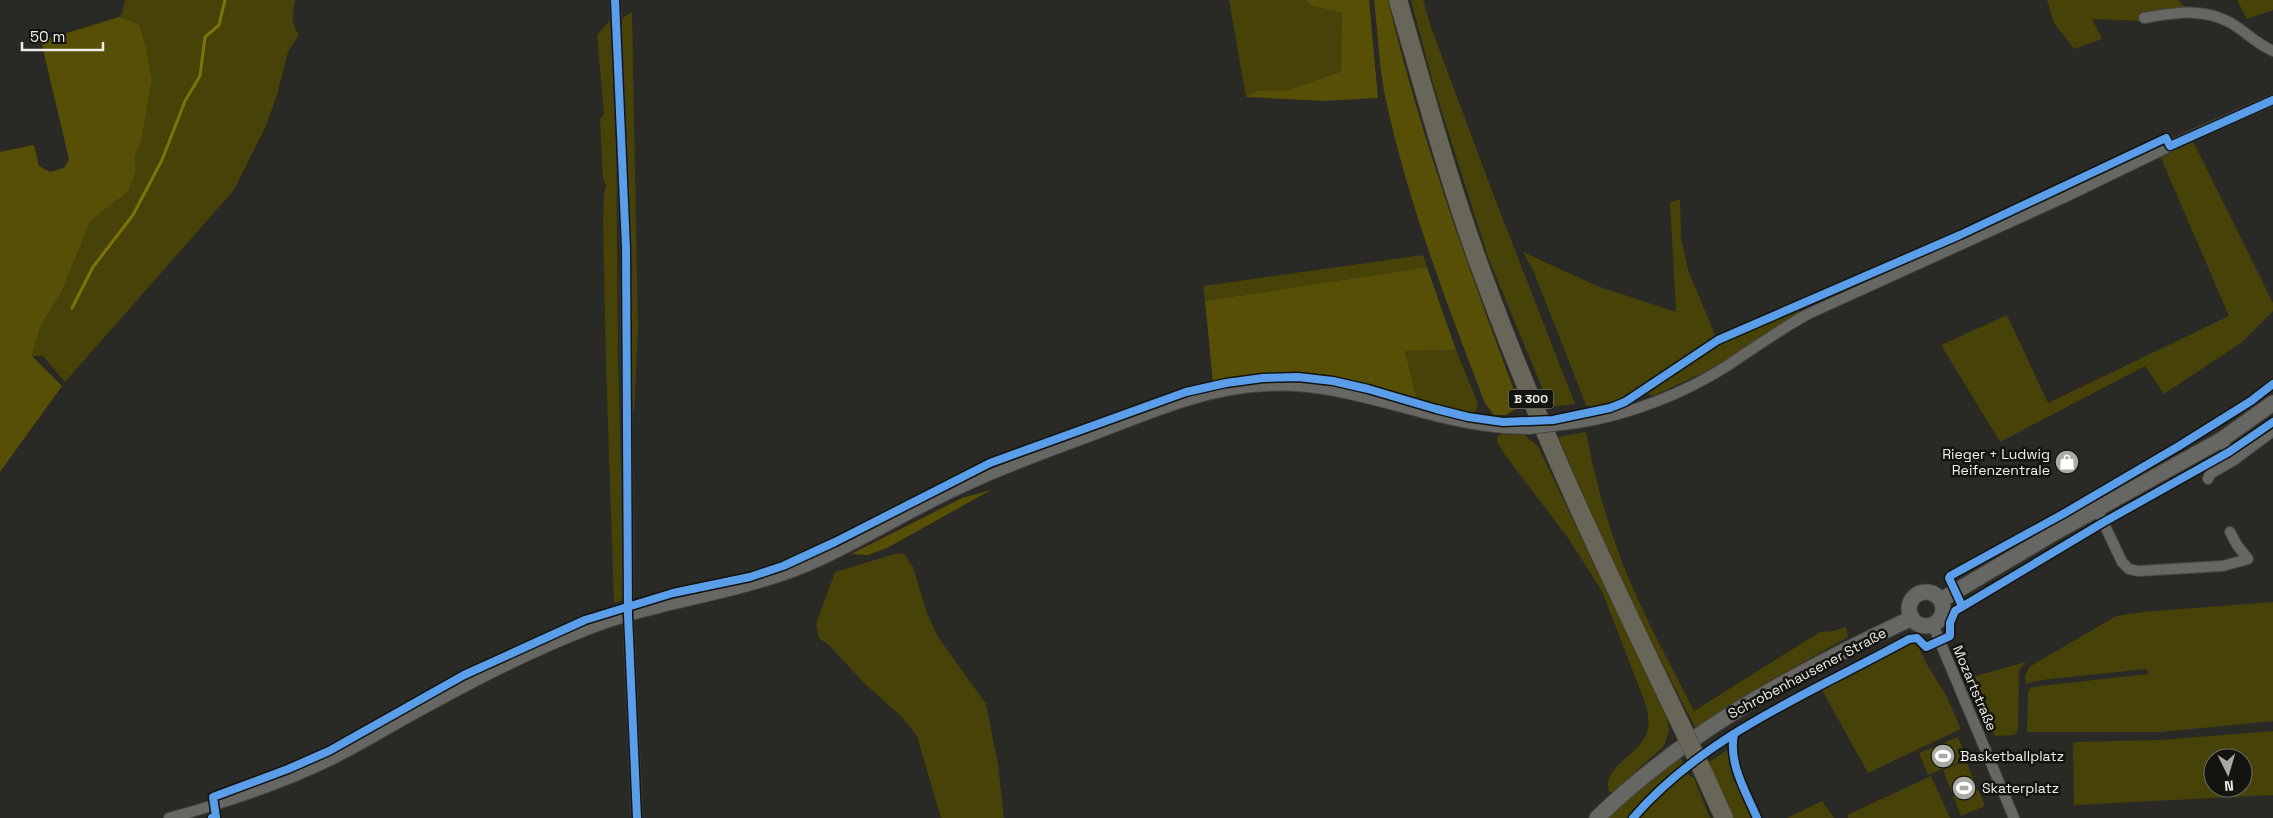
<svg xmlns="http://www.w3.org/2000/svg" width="2273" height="818" font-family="'Space Grotesk',sans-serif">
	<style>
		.green { fill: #474208; fill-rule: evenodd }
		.forest { fill: #564f05 }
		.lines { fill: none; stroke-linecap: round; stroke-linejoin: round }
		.stream { stroke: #7c730b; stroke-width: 3 }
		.minor-casing { stroke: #464643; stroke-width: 12 }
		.secondary-casing { stroke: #464643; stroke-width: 17 }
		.trunk-casing { stroke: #464643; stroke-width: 19 }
		.minor { stroke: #666663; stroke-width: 10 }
		.secondary { stroke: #666663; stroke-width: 15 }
		.trunk { stroke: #676658; stroke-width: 18 }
		.minor-bridge-casing { stroke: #464643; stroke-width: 12; stroke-linecap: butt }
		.trunk-bridge-casing { stroke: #464643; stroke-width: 19; stroke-linecap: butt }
		.minor-bridge { stroke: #666663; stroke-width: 10 }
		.trunk-bridge { stroke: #676658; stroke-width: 18 }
		.cycleway-casing { stroke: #131310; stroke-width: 11 }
		.cycleway { stroke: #5a9eea; stroke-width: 8 }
		.labels { text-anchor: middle; stroke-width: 5; stroke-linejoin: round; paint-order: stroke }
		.shield { fill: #131310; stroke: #adada9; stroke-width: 1 }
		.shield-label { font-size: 12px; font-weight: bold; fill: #efefea }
		.poi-label { font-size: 14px; fill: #efefea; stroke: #131310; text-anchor: start }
		.street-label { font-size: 14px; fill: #efefea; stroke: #131310 }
	</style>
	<rect width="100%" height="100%" fill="#292925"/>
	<g class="green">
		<path d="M 125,0 L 295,0 C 293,13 290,23 299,34 L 288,52 L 277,95 L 265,128 L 234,190 L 65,382 L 43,356 L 32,356 L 41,325 L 61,293 L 91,220 L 128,192 L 136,174 L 135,156 L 141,142 L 152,80 L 147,51 L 139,24 L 119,17 L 122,13 Z"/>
		<polygon points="1229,0 1305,0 1312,6 1342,13 1342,73 1285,91 1258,91 1246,97"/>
		<polygon points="1411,0 1423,0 1431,27 1492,191 1575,404 1550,407 1488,257 1434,87"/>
		<polygon points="2047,0 2178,0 2187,9 2141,15 2140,21 2092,19 2102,39 2074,49 2054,23"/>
		<polygon points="2237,0 2273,0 2273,10 2247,19"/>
		<polygon points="632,12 638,329 634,415 631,386 631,325 621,19"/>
		<polygon points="610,20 616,125 618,354 624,594 620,601 614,603 606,364 603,221 604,194 606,185 603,178 600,119 604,114 597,35"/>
		<polygon points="2193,141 2273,303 2273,311 2241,343 2164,394 2145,366 2000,442 1941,345 2007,315 2048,403 2229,316 2161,158"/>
		<path d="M 1680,199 L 1681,237 L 1688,270 L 1716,337 L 1623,399 C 1611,404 1598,411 1586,405 L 1533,270 L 1523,252 L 1597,286 L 1676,312 L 1670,203 Z"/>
		<polygon points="1423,255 1427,267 1205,301 1203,286"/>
		<polygon points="1798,309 1801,313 1764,334 1726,362 1653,396 1645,393 1719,343"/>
		<path d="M 1456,350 L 1477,401 C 1478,409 1477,412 1469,414 L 1417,400 L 1405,351 Z"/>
		<path d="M 1586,432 C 1597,490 1614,548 1639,602 C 1656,639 1676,675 1694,711 L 1820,632 L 1833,631 L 1846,627 L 1848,637 L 1773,679 L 1696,729 L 1632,605 L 1558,437 Z"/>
		<path d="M 1502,434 L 1524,435 L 1538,446 L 1667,718 L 1669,731 L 1664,746 L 1613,792 L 1609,792 C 1601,766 1641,755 1647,732 C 1650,723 1648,715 1646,705 L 1602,591 L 1568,538 L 1505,455 L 1497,442 L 1497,437 Z"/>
		<polygon points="898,553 904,554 913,567 927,613 938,637 986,704 998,764 1004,818 941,818 917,736 902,717 863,682 830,646 819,638 816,624 835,572"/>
		<polygon points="2273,602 2273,721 2161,732 2027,732 2028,692 2031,687 2148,674 2147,669 2041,680 2026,684 2025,676 2029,667 2116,616 2142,612"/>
		<polygon points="1912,642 1918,646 1926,663 1947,697 1961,729 1868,773 1822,690"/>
		<polygon points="2026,662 2019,670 2018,730 2014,735 1995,736 1969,678"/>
		<path d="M 2273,731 L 2273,795 L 2074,805 L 2073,742 L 2160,740 ZM 2213,758 L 2243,758 L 2243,788 L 2213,788 Z"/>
		<polygon points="1958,737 1967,759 1928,775 1919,753"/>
		<polygon points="1727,750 1732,775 1753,818 1732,818 1708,763"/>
		<polygon points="1679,755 1684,764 1656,788 1627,818 1608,818"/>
		<polygon points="1966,761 1985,806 1961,816 1943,770"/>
		<polygon points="1683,772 1694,778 1710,818 1637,818 1659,794"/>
		<polygon points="1931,776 1950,818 1848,818 1847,815"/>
		<polygon points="1822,801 1834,818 1787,818"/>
	</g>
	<g class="forest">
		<polygon points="1305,0 1369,0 1378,98 1324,101 1246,97 1258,91 1285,91 1341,72 1342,13 1312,6"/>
		<path d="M 1374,0 L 1388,0 C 1421,139 1470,272 1520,406 L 1506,415 L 1494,415 L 1485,403 C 1447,305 1409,205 1386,101 C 1379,69 1378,33 1374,0 Z"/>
		<polygon points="119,17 139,24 147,51 152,80 141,142 135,156 136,173 128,192 91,220 61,293 41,325 32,356 62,386 0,472 0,152 34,145 39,166 50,172 64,168 69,159 41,41"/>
		<path d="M 1427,267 L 1456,350 L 1405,351 L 1417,400 C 1378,388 1338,374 1297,374 C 1269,373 1241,378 1213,382 L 1205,301 Z"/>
		<polygon points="991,490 887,548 868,555 851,554 962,498"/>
	</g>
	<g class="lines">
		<polyline class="stream" points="72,308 93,267 133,215 162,160 185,101 200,76 205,37 219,25 225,0"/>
		<g class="minor-casing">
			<g id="minor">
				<polyline points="615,0 626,248 628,615 637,818"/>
				<path d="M 2144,18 C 2174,13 2203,7 2231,23 C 2246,32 2257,44 2273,51"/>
				<path d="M 1577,423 C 1629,415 1683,394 1727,366 C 1754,348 1779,330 1808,314 L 2063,198 L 2191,136 L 2273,100"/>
				<polyline points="2221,440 2234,460"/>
				<polyline points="2208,479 2210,474 2234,460 2273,431"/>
				<polyline points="2097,509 2122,562 2129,569 2138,571 2223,566 2248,559 2237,545 2230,532"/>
				<polyline points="1933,625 2014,818"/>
				<path d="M 169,818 C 225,803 279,785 331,760 C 357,747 382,732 407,718 C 465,686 525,654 587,630 C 663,600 747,595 821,560 C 868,538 913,510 961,488 C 1011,464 1063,447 1114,427 C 1163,408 1213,388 1266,386 C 1349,381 1423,422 1505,428"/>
			</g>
		</g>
		<g class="secondary-casing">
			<g id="secondary">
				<circle cx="1926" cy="609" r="17"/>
				<polyline points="1941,600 2054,533 2221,440 2273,403"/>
				<path d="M 1597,818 C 1687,730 1799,671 1912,618"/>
			</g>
		</g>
		<g class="trunk-casing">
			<g id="trunk">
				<path d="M 1398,0 C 1425,93 1450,187 1484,278 C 1540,432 1611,580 1682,727"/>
				<polyline points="1704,774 1724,818"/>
			</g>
		</g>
		<use href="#minor" class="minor"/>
		<use href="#secondary" class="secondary"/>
		<use href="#trunk" class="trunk"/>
		<g class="minor-bridge-casing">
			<polyline id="minor-bridge" points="1505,428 1529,429 1577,423"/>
		</g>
		<g class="trunk-bridge-casing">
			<polyline id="trunk-bridge" points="1682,727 1704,774"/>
		</g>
		<use href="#minor-bridge" class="minor-bridge"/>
		<use href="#trunk-bridge" class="trunk-bridge"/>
		<g class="cycleway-casing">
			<g id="cycleway">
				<polyline points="615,0 626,248 628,615 637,818"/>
				<polyline points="1962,606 1949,578 1950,576 2063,514 2179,446 2251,401 2273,384"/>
				<path d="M 1734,734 C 1728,763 1746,792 1757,818"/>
				<polyline points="212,818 216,817 213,797 288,769 329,751 464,675 585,620 673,593 750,577 783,566 835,542 990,463 1186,392 1226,383 1263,378 1298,377 1333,381 1368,389 1436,409 1468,417 1503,422 1553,420 1610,408 1625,402 1718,340 1960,235 2166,138 2170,146 2273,100"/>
				<path d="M 1633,818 C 1705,734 1813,692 1909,639 L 1917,638 L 1926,647 L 1950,636 L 1950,623 L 1955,611 L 2104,522 L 2229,452 L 2273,422"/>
			</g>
		</g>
		<use href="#cycleway" class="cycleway"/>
	</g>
	<defs>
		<g id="shop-disc" transform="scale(1.25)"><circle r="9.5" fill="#aaaaa5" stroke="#131310"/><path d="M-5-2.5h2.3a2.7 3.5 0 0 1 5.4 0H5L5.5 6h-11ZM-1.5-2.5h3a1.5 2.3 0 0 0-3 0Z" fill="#fff"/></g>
		<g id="stadium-disc" transform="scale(1.25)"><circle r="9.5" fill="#aaaaa5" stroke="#131310"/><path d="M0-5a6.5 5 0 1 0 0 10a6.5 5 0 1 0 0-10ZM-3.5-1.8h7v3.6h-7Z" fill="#fff"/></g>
	</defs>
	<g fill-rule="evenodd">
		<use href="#shop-disc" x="2067" y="462"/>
		<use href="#stadium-disc" x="1943" y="756"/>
		<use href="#stadium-disc" x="1964" y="788"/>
	</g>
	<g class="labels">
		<rect class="shield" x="1508.5" y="389.5" width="45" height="19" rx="4"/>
		<g class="shield-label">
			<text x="1531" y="403">B 300</text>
		</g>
		<g class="poi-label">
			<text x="2050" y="459" text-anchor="end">Rieger + Ludwig<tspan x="2050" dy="16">Reifenzentrale</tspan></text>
			<text x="1960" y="761">Basketballplatz</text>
			<text x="1982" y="793">Skaterplatz</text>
		</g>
		<g class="street-label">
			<text transform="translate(1807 673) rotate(-28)" y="5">Schrobenhausener Straße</text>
			<text transform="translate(1975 688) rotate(67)" y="5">Mozartstraße</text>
		</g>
	</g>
	<g transform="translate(2228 773) rotate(175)"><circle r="24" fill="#131310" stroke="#6b6b67"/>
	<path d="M0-4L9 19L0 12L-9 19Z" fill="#aaaaa5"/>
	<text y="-8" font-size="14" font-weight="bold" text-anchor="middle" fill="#efefea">N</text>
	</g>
	<path d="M22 42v8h81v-8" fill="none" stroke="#efefea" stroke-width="2.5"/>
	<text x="30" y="42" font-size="15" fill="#efefea" stroke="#131310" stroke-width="4" paint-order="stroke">50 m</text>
</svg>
